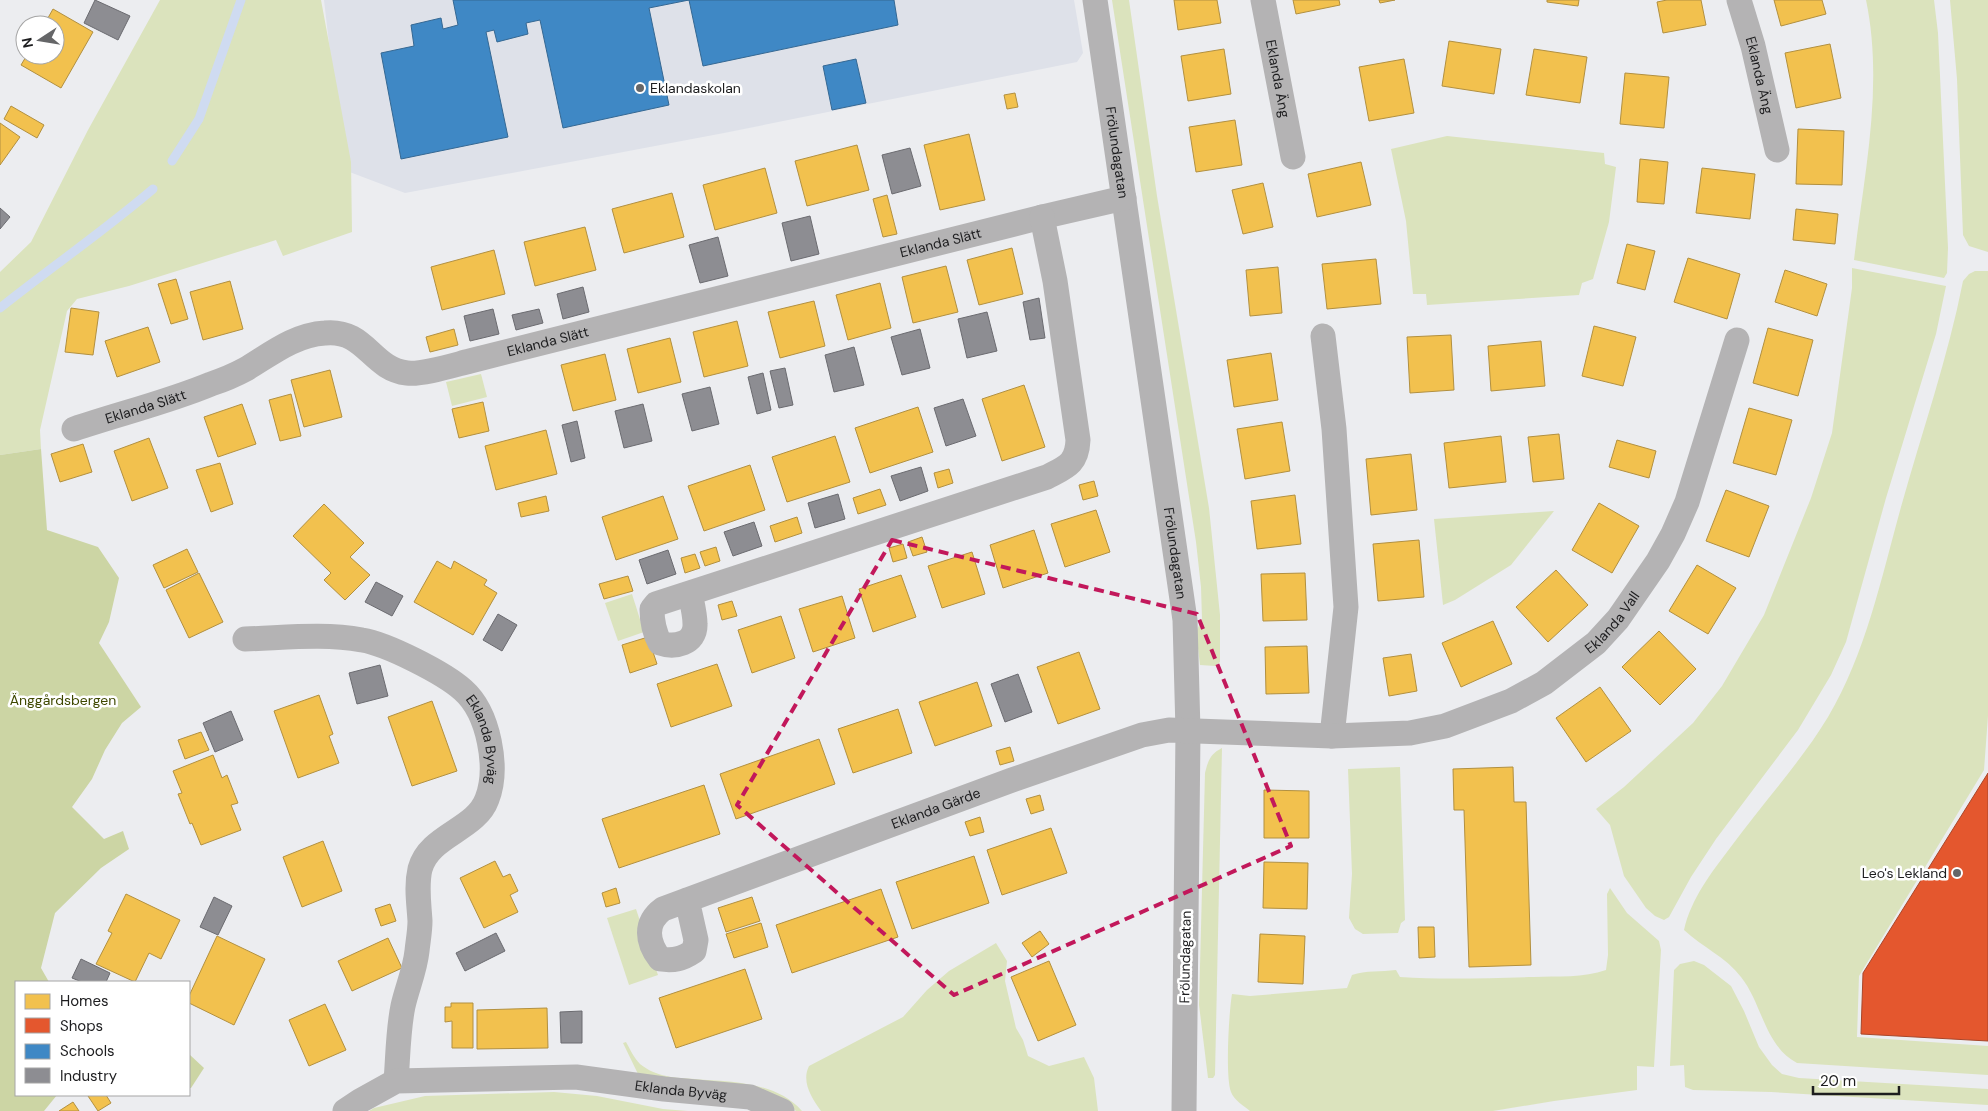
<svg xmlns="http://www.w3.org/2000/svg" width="1988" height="1111" font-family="'DM Sans',sans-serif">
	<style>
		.built { fill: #dee1e9 }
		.green { fill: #dbe3bd }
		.forest { fill: #ccd5a4 }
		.homes { fill: #f2c14e; stroke: #b29040 }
		.shops { fill: #e4572e; stroke: #a8462a }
		.schools { fill: #3f88c5; stroke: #356893 }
		.industry { fill: #8d8d92; stroke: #6b6b70 }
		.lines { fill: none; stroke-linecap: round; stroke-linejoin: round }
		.stream { stroke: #cfdbf1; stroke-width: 9 }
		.street { stroke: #b4b3b4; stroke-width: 25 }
		.marked { fill: none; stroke: #c2185b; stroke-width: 4; stroke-dasharray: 10 6; stroke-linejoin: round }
		.poi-dot { fill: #656668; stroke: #fff; stroke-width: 2 }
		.labels { text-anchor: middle; stroke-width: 5; stroke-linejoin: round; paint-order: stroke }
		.street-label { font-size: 14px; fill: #1d1d1f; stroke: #fff }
		.poi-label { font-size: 14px; fill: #1d1d1f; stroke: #fff; text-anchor: start }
		.park-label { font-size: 14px; fill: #3f4800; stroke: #fff }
	</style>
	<rect width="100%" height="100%" fill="#ecedf0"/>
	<polygon class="built" points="324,0 1074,0 1083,53 1077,62 724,133 405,193 339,168 333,78"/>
	<g class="green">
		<polygon points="160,0 321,0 351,162 352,232 283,256 276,240 129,286 77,299 67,311 40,430 41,449 0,455 0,272 31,242 88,130"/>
		<polygon points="1112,0 1129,0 1157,196 1209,508 1220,615 1220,662 1215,666 1200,665 1196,632 1202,619 1201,587 1196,542"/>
		<path d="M 1866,0 L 1934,0 L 1938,33 L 1948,248 L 1947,273 L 1944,278 L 1854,260 C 1864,174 1884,86 1866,0 Z"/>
		<polygon points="1950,0 1988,0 1988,252 1969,246 1963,235 1957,79"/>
		<polygon points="1447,136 1604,153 1605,164 1616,167 1609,222 1593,279 1582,283 1579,295 1427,305 1426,294 1413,294 1406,221 1391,149"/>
		<polygon points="1852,268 1946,286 1936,334 1886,498 1846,642 1831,675 1798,730 1716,839 1691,877 1669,917 1664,920 1655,916 1646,908 1624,876 1610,825 1596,809 1624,787 1693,723 1722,686 1764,615 1811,498 1832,433 1852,288"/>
		<path d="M 1975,271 L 1988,271 L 1988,716 L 1984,770 L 1859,976 L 1857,1037 L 1988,1046 L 1988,1075 L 1797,1063 C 1764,1045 1763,1005 1741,977 C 1726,957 1702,947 1684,930 C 1691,899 1711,873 1730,848 C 1761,805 1801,762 1828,717 C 1866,653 1881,579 1901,507 C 1922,431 1948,358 1963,281 L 1969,274 Z"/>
		<polygon points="481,374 487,397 452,406 446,382"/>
		<polygon points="1554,511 1511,565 1455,600 1443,605 1434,519"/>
		<polygon points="632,594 644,632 618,641 605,603"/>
		<path d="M 1222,748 L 1215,1075 L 1213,1078 L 1208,1078 L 1199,1005 L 1205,773 C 1208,761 1210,754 1222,748 Z"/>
		<polygon points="1400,767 1405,920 1401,923 1398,933 1363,934 1355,929 1349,918 1352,874 1348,769"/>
		<path d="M 1610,888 L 1627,913 L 1659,941 L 1661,950 L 1654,1067 L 1637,1066 L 1637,1090 L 1554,1101 L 1493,1111 L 1250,1111 C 1244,1106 1234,1100 1231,1092 C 1225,1076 1229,1012 1232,994 L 1250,996 L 1347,988 L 1352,975 C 1366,970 1381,972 1396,970 L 1400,977 C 1444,980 1489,978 1534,977 C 1557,976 1584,978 1606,970 L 1608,955 L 1607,894 Z"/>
		<polygon points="636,909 658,975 629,985 607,918"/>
		<path d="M 996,943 L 1007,961 L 1005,981 L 1016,1028 L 1023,1040 L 1028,1056 L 1049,1066 L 1084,1057 L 1094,1078 L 1098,1111 L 821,1111 C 812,1098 801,1082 809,1066 L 903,1017 L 927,990 L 949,971 Z"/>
		<polygon points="1694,961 1704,965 1731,986 1744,1011 1759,1047 1772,1065 1782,1074 1799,1078 1988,1089 1988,1105 1771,1092 1693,1090 1685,1087 1684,1065 1670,1066 1674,970 1680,964"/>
		<path d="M 626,1042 C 630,1049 634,1058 640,1064 C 656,1077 676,1078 695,1079 C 730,1082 776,1081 802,1111 L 796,1111 L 786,1102 L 638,1074 L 623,1043 Z"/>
		<polygon points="554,1092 597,1096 663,1109 688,1111 369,1111 374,1108 425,1096"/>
	</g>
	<g class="forest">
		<polygon points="41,449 47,530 98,547 119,578 109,622 99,643 141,707 122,723 105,750 92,779 72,807 104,839 123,831 129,849 101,868 55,913 41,968 49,982 16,982 16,1095 57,1095 44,1111 0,1111 0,455"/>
		<polygon points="189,1054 204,1068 191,1088 189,1088"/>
	</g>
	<g class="homes">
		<polygon points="1174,0 1217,0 1221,23 1178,30"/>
		<polygon points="1293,0 1339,0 1340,5 1296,14"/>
		<polygon points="1379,0 1395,0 1380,3"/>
		<polygon points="1547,0 1579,0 1578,6 1547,2"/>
		<polygon points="1667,0 1701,0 1706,25 1663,33 1657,2"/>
		<polygon points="1774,0 1822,0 1826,14 1781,26"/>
		<polygon points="53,9 93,32 61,88 21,65 27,55 55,55 55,25 44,25"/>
		<polygon points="1449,41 1501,49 1494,94 1442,86"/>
		<polygon points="1830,44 1841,98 1796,108 1785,53"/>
		<polygon points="1224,49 1231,94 1188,101 1181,56"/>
		<polygon points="1534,49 1587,57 1580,103 1526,95"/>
		<polygon points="1404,59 1414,113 1369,121 1359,67"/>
		<polygon points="1625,73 1669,77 1664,128 1620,124"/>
		<polygon points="1015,93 1018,107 1007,109 1004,95"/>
		<polygon points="11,106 44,125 37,138 4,119"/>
		<polygon points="1235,120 1242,165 1196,172 1189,127"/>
		<polygon points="0,123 20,137 0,165"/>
		<polygon points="1798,129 1844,131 1842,185 1796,184"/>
		<polygon points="969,134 985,200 940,210 924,145"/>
		<polygon points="857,145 869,190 807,206 795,161"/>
		<polygon points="1640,159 1668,162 1664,204 1637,202"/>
		<polygon points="1361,162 1371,205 1317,217 1308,174"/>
		<polygon points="765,168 777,213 715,230 703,185"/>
		<polygon points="1702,168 1755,174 1750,219 1696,213"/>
		<polygon points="1263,183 1273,227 1243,234 1232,190"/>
		<polygon points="672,193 684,237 624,253 612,209"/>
		<polygon points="887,195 897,234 883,237 873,199"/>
		<polygon points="1796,209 1838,214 1835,244 1793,240"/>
		<polygon points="585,227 596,270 535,286 524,242"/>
		<polygon points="1627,244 1655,251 1645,290 1617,283"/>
		<polygon points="1012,248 1023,294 979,305 967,260"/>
		<polygon points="494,250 505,294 442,310 431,267"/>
		<polygon points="1688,258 1740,274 1727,319 1674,302"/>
		<polygon points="1376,259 1381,304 1327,309 1322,264"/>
		<polygon points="946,266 958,312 913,323 902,277"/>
		<polygon points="1278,267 1282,313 1250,316 1246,270"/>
		<polygon points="1785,270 1827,284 1817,316 1775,302"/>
		<polygon points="176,279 188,319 171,324 158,284"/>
		<polygon points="230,281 243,329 203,340 190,292"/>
		<polygon points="880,283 891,328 848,340 836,295"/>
		<polygon points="814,301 825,346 780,358 768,312"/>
		<polygon points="71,308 99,312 93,355 65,352"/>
		<polygon points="737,321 748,366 704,377 693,332"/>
		<polygon points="1594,326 1636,337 1623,386 1582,376"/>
		<polygon points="148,327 160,362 117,377 105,341"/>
		<polygon points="1768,328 1813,340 1798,396 1753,383"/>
		<polygon points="454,329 458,345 430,352 426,337"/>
		<polygon points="1451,335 1454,390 1410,393 1407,337"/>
		<polygon points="670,338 681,382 638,393 627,349"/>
		<polygon points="1541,341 1545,386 1491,391 1488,346"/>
		<polygon points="1271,353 1278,400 1234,407 1227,360"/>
		<polygon points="605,354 616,400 573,411 561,365"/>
		<polygon points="330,370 342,417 304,427 291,380"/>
		<polygon points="1024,385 1045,447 1002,461 982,399"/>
		<polygon points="291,394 301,436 280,441 269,400"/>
		<polygon points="483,402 489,431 459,438 452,409"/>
		<polygon points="242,404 256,444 218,457 204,417"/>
		<polygon points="918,407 933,452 870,473 855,428"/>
		<polygon points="1749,408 1792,420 1776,475 1733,463"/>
		<polygon points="1282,422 1290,471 1245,479 1237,429"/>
		<polygon points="546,430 557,474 496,490 485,446"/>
		<polygon points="1559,434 1564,479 1533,482 1528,437"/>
		<polygon points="835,436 850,482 787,502 772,457"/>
		<polygon points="1501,436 1506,482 1449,488 1444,443"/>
		<polygon points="149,438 168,488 132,501 114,451"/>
		<polygon points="1617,440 1656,451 1649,478 1609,467"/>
		<polygon points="83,444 92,472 60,482 51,454"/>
		<polygon points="1411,454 1417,510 1371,515 1366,459"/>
		<polygon points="220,463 233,504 211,512 196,470"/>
		<polygon points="750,465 765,510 704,531 688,486"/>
		<polygon points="949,469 953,483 938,488 934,473"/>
		<polygon points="1094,481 1098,496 1083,500 1079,485"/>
		<polygon points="880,489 886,505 858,514 853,498"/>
		<polygon points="1726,490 1769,506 1749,557 1706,541"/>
		<polygon points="1295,495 1301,544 1257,549 1251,501"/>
		<polygon points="546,496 549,511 521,517 518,503"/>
		<polygon points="663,496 678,539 616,560 602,517"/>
		<polygon points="1599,503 1639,526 1612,573 1572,550"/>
		<polygon points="324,504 364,543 350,557 370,575 345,600 324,580 331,573 293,536"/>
		<polygon points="1096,510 1110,552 1065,567 1051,524"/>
		<polygon points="797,517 802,533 775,542 770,526"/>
		<polygon points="1034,530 1048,573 1003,588 990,545"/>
		<polygon points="922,537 927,552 913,556 908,542"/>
		<polygon points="1419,540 1424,597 1378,601 1373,544"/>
		<polygon points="903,544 907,558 893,562 889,548"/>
		<polygon points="716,547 720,561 705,566 700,552"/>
		<polygon points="187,549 198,572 164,588 153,565"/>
		<polygon points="972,552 985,594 942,608 928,566"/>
		<polygon points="695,554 700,568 685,573 681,558"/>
		<polygon points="437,561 451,569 454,561 487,580 484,585 497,593 473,635 414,602"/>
		<polygon points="1697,565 1736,588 1708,634 1669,611"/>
		<polygon points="1556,570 1588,605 1548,642 1516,607"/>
		<polygon points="199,573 223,622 189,638 166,590"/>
		<polygon points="1305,573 1307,620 1263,621 1261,574"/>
		<polygon points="901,575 916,617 873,632 859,589"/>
		<polygon points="628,576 633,591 604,599 599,584"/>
		<polygon points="842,596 855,638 813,652 799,609"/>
		<polygon points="732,601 737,616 722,620 718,605"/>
		<polygon points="781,616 795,658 752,673 738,630"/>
		<polygon points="1493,621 1512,664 1461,687 1442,643"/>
		<polygon points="1659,631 1696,669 1660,705 1622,667"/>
		<polygon points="648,637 657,664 630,673 622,645"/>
		<polygon points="1307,646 1309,693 1266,694 1265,647"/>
		<polygon points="1079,652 1100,709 1058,724 1037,667"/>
		<polygon points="1411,654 1417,691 1389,696 1383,658"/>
		<polygon points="717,664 732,706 671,727 657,684"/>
		<polygon points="977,682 992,726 935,746 919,702"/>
		<polygon points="1600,687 1631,731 1586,762 1556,718"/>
		<polygon points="319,695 333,734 329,736 339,763 298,778 274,711"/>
		<polygon points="432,701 457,771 412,786 388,717"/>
		<polygon points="898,709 912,753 853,773 838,729"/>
		<polygon points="201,732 209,750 185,759 178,740"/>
		<polygon points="819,739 835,784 736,819 720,774"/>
		<polygon points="1010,747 1014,761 1000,765 996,751"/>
		<polygon points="213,755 222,778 227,775 238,803 231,805 241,830 201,845 192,823 190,824 178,794 182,793 173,771"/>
		<polygon points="1513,767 1514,802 1526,802 1531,965 1469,967 1464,810 1454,810 1453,769"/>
		<polygon points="704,785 720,834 619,868 602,819"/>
		<polygon points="1264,790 1309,791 1309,838 1264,838"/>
		<polygon points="1040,795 1044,810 1031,814 1026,799"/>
		<polygon points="980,817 984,832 970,836 965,822"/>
		<polygon points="1051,828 1067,873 1002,895 987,850"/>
		<polygon points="323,841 342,891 302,907 283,857"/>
		<polygon points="974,856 989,903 912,929 896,882"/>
		<polygon points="495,861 503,877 510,874 518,891 510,895 518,912 484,928 460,878"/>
		<polygon points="1264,862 1308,863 1307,909 1263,908"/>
		<polygon points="616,888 620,903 606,907 602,893"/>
		<polygon points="881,889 898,937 792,973 776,925"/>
		<polygon points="126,894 180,920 161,959 149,953 135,982 96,964 112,933 108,931"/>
		<polygon points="752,897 760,921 726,932 718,908"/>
		<polygon points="390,904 396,921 381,926 375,909"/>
		<polygon points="761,923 768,947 734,958 726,934"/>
		<polygon points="1418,927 1434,927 1435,957 1419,958"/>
		<polygon points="1040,931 1049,944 1032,957 1022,943"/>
		<polygon points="1260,934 1305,936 1303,984 1258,982"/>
		<polygon points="217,936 265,959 234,1025 189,1003 189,996"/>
		<polygon points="388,938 402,968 352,991 338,961"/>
		<polygon points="1049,961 1076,1025 1038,1041 1011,977"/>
		<polygon points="745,969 762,1019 676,1048 659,998"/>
		<polygon points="451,1003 473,1003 473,1048 452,1048 452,1021 445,1022 445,1007 451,1007"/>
		<polygon points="325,1004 346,1050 309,1066 289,1020"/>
		<polygon points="547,1008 548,1048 477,1049 477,1010"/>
		<polygon points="90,1095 106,1095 111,1103 98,1111 88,1096"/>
		<polygon points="73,1102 79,1111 59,1111"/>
	</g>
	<polygon class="shops" points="1988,773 1988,1041 1861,1034 1863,973"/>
	<g class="schools">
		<polygon points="453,0 894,0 898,25 703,66 689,0 649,8 669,105 563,128 540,20 526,23 528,34 497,42 494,30 486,32 508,137 401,159 381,53 414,46 411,25 441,18 443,29 458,25"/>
		<polygon points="856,59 866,103 832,110 823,66"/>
	</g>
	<g class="industry">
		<polygon points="95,0 130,16 118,40 84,23"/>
		<polygon points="910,148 921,186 892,194 882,155"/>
		<polygon points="0,208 10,217 0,229"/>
		<polygon points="810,216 819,254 791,261 782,223"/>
		<polygon points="718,237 728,276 700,283 689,245"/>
		<polygon points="583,287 589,312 563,319 557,294"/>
		<polygon points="1039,298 1045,338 1030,340 1023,302"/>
		<polygon points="493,309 499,334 470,341 464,316"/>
		<polygon points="539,309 543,323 516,330 512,315"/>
		<polygon points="987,312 997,351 967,358 958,319"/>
		<polygon points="920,329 930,368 902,375 891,337"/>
		<polygon points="854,347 864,385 834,392 825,355"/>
		<polygon points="785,368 793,405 779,408 770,371"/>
		<polygon points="763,373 771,410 757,414 748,377"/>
		<polygon points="710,387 719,424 692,431 682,394"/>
		<polygon points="963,399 976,436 946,446 934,408"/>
		<polygon points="643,404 652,441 624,448 615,411"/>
		<polygon points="577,421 585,458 571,462 562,425"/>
		<polygon points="921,467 928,491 900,501 891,476"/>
		<polygon points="838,494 845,519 815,528 808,503"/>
		<polygon points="754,522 762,546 733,556 724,532"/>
		<polygon points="668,550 676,574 647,584 639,560"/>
		<polygon points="376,582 403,596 392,616 365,602"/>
		<polygon points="498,614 517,625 502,651 483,640"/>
		<polygon points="380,665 388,696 357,704 349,673"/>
		<polygon points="1018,674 1032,712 1005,722 991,684"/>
		<polygon points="231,711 243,740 215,752 203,723"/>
		<polygon points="214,897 232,906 218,935 200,927"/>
		<polygon points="496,933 505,951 465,971 456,953"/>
		<polygon points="81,959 110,973 106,982 82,982 72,978"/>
		<polygon points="582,1011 582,1043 561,1043 560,1012"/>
	</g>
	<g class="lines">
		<g class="stream">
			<polyline points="172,161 199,119 241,0"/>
			<path d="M 0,308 C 50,268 104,231 153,189"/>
		</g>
		<g class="street">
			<path id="s1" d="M 1095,0 L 1185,620 L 1188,731 L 1184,1111"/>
			<path id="s2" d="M 1263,0 L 1293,157"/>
			<path id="s3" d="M 1739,0 L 1753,46 L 1777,150"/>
			<polyline points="1323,336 1334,429 1346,607 1332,736"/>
			<path id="s4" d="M 74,429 C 118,414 168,402 211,384 C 223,380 235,375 246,369 C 271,354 294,335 325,333 C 366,329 371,369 407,373 C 422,375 454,365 470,361 L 1042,217 L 1124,198"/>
			<path d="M 690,593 C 692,603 695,614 695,624 C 696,644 674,648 660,643 C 654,632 652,622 652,609 L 656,604 L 1047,477 C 1066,467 1077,464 1078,440 L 1055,281 L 1042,217"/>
			<path id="s5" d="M 245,639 C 283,638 324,633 362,640 C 387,644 444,673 463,690 C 489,713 499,768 487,799 C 476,830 429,835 420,869 C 416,886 419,904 420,921 C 420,931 418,941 417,951 C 415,970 407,988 403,1006 C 398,1030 398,1057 396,1081"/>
			<path id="s6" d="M 687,900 L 696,940 L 694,951 C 682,959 674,961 660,959 C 647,942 644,923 663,909 L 1012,780 L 1142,735 L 1169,730 L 1332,736 L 1410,733 L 1445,726 L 1511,701 L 1544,683 L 1596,643 L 1618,619 L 1658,561 L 1673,534 L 1687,502 L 1737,340"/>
			<path id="s7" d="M 345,1111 L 360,1101 L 396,1081 L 576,1077 L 664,1089 L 750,1097 L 782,1111"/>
		</g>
	</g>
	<path class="marked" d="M 892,540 L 1197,614 L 1291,846 L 954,995 L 737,805 Z"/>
	<g class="poi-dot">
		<circle cx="640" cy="88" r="5"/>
		<circle cx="1957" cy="873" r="5"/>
	</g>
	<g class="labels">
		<g class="street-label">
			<text dy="5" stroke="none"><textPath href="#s3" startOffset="78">Eklanda Äng</textPath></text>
			<text dy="5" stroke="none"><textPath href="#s2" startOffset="80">Eklanda Äng</textPath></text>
			<text dy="5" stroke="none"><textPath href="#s1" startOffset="154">Frölundagatan</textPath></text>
			<text dy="5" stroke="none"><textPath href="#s4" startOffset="914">Eklanda Slätt</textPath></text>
			<text dy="5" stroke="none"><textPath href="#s4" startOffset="509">Eklanda Slätt</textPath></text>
			<text dy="5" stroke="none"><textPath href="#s4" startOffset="75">Eklanda Slätt</textPath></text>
			<text dy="5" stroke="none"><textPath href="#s1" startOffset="559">Frölundagatan</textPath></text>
			<text dy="5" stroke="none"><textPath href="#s6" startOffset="1159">Eklanda Vall</textPath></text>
			<text dy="5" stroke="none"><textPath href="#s5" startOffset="286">Eklanda Byväg</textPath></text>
			<text dy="5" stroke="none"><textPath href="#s6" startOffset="436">Eklanda Gärde</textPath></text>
			<text transform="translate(1185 957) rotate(-89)" y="5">Frölundagatan</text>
			<text dy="5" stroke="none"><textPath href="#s7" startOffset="345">Eklanda Byväg</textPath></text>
		</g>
		<g class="poi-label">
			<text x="650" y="93">Eklandaskolan</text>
			<text x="1947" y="878" text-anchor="end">Leo's Lekland</text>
		</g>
		<g class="park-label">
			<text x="63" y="705">Änggårdsbergen</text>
		</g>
	</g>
	<rect x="15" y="981" width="175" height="115" fill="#ffffff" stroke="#a5a5a5"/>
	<rect x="25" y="994" width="25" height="15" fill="#f2c14e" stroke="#a5a5a5"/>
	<text x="60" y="1006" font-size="15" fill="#1d1d1f">Homes</text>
	<rect x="25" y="1018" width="25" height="15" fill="#e4572e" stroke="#a5a5a5"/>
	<text x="60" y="1031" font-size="15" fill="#1d1d1f">Shops</text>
	<rect x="25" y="1044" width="25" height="15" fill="#3f88c5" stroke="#a5a5a5"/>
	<text x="60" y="1056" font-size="15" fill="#1d1d1f">Schools</text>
	<rect x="25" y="1068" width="25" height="15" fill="#8d8d92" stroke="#a5a5a5"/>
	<text x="60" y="1081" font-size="15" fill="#1d1d1f">Industry</text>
	<g transform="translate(40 40) rotate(258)"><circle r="24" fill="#ffffff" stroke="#a5a5a5"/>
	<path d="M0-4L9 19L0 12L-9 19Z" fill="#656668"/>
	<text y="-8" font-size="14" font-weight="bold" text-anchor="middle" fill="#1d1d1f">N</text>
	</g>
	<path d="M1813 1086v8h86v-8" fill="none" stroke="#1d1d1f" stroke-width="2.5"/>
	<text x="1820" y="1086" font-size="15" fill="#1d1d1f" stroke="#ffffff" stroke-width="4" paint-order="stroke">20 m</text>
</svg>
